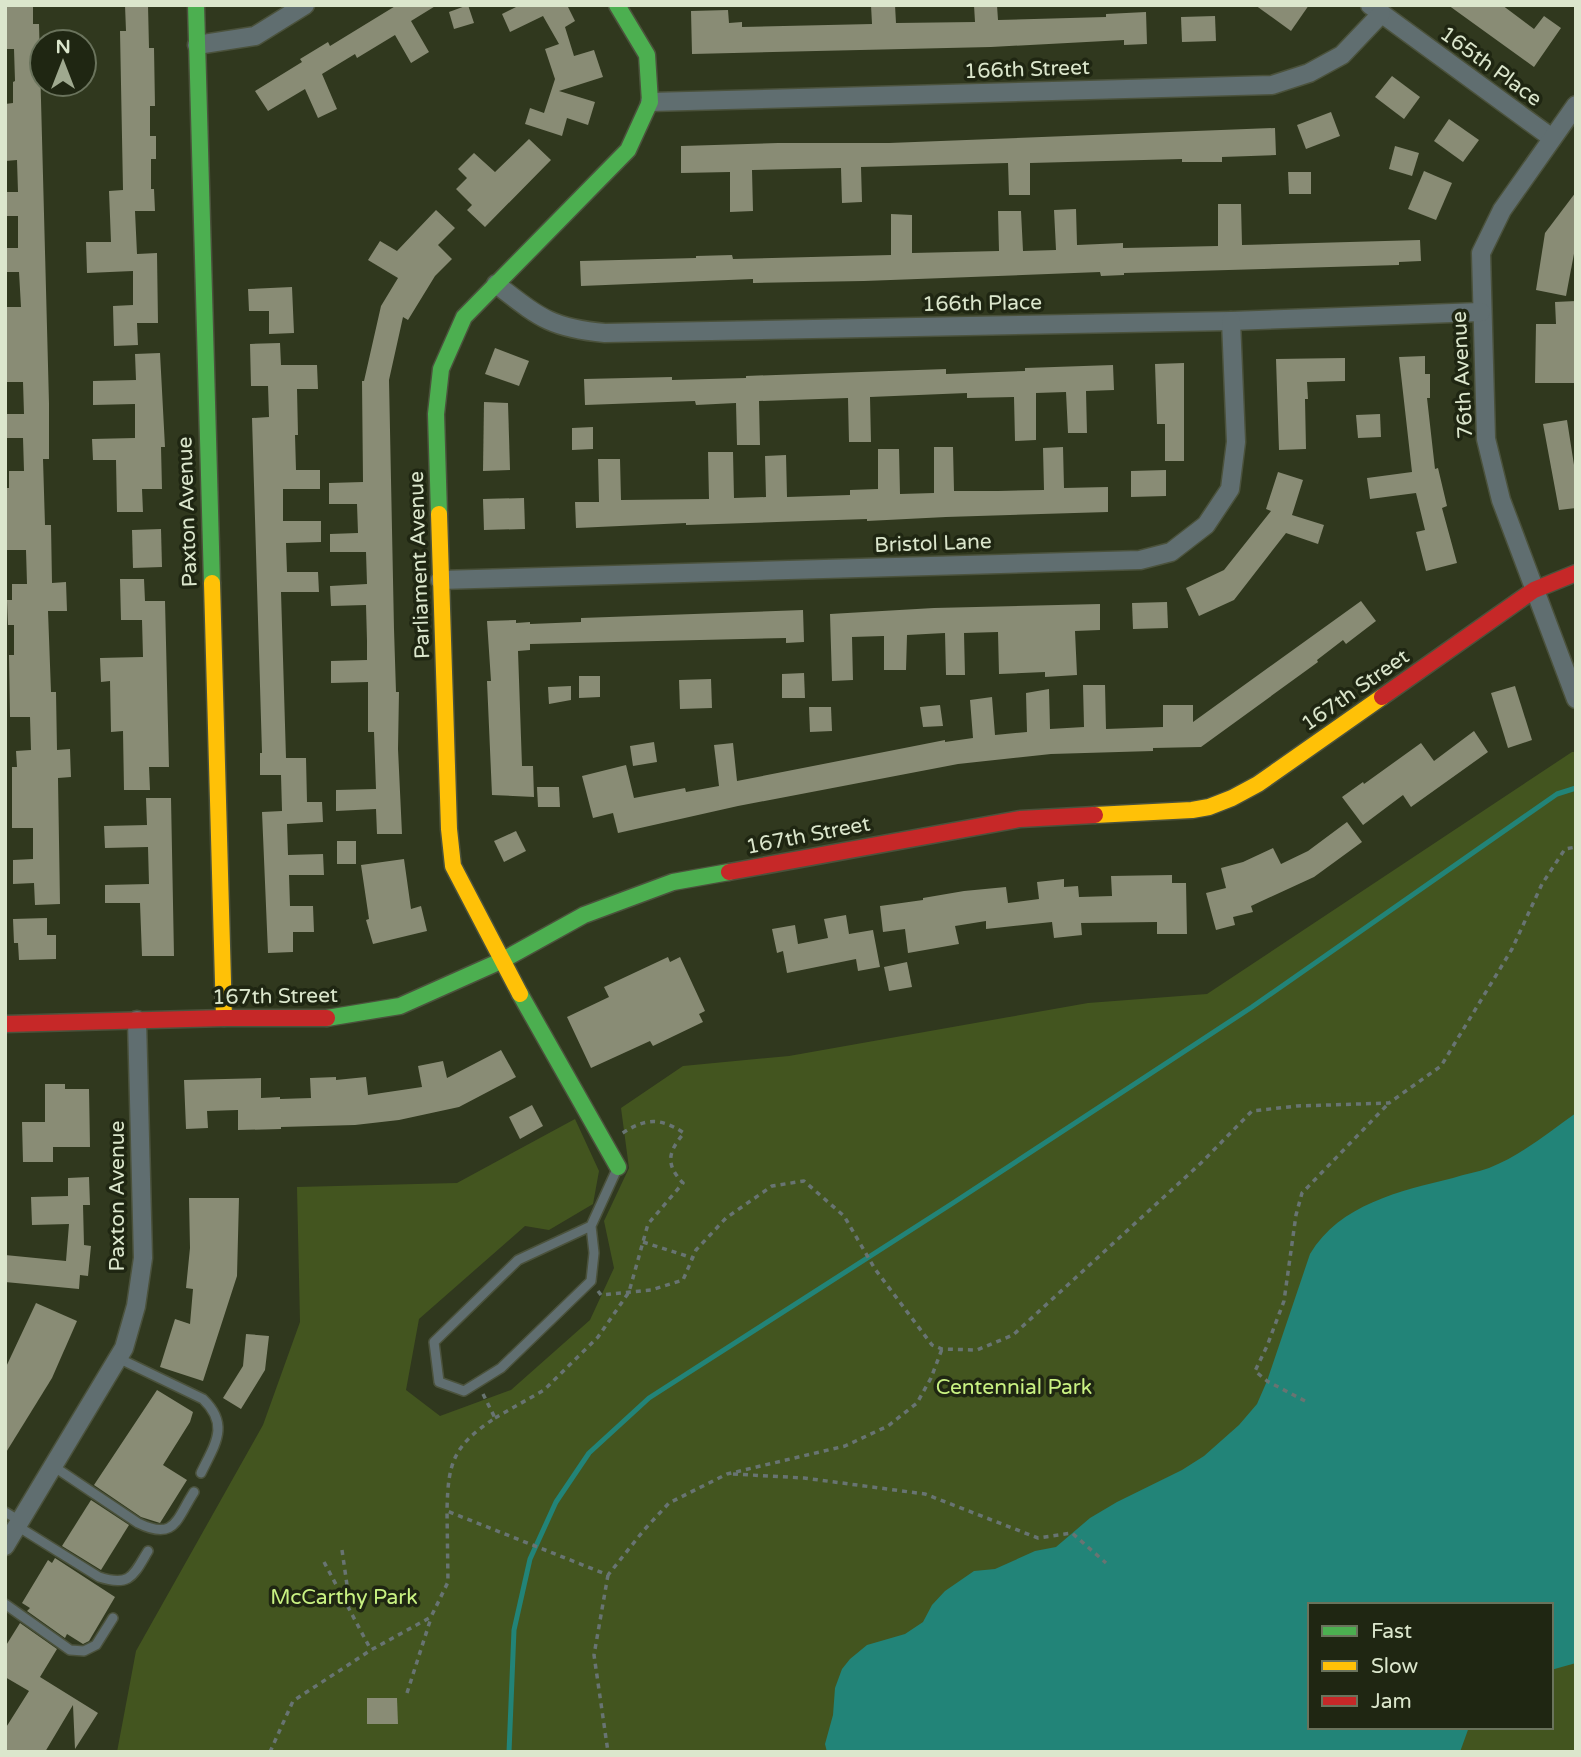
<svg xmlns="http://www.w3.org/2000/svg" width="1581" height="1757" font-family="'Varela Round',sans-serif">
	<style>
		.green { fill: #43551f; fill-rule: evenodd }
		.water { fill: #228478 }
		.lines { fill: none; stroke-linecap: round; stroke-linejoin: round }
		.stream { stroke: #228478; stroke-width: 5 }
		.building { fill: #898c75 }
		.lane-casing { stroke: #4b523c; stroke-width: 12 }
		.street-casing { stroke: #4b523c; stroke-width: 21 }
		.fast-casing { stroke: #4b523c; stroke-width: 19 }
		.slow-casing { stroke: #4b523c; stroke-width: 19 }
		.jam-casing { stroke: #4b523c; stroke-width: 19 }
		.path { stroke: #687472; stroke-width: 3.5; stroke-dasharray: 5 5; stroke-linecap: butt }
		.lane { stroke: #606e70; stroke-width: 9 }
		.street { stroke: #606e70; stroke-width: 18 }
		.fast { stroke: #4caf50; stroke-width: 16 }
		.slow { stroke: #ffc107; stroke-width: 16 }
		.jam { stroke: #c62828; stroke-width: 16 }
		.labels { text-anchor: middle; stroke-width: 7; stroke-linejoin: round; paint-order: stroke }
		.street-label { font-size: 21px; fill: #dbe6cc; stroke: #1f2612 }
		.park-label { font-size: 21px; fill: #c9f282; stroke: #1f2612 }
	</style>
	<rect width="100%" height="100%" fill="#30381e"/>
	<path class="green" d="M 1572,752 L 1576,752 L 1576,1752 L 117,1752 L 136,1651 L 263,1425 L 300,1322 L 297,1187 L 457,1183 L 575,1119 L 599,1171 L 593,1204 L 549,1230 L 525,1226 L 419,1319 L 406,1390 L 440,1416 L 511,1390 L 590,1320 L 614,1268 L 604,1221 L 629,1168 L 621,1108 L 683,1066 L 789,1056 L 1088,1003 L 1207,994 ZM 1310,1605 L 1551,1605 L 1551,1727 L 1310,1727 Z"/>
	<path class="water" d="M 1576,1113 L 1576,1663 L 1551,1670 L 1551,1605 L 1310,1605 L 1310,1727 L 1469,1727 L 1460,1752 L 827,1752 L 825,1744 L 833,1715 L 835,1688 L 842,1669 L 850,1659 L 867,1645 L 905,1634 L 923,1622 L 932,1605 L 945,1591 L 974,1571 L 995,1569 L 1035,1551 L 1056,1547 L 1090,1518 L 1117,1502 L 1182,1470 L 1204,1456 L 1239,1425 L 1257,1404 L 1267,1381 L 1310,1254 C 1340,1204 1400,1191 1453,1178 C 1465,1174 1478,1172 1489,1168 C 1521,1155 1548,1133 1576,1113 Z"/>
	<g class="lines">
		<polyline class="stream" points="509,1752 514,1630 530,1559 556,1502 589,1453 649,1398 953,1203 1252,1007 1557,794 1576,788"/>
	</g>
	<g class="building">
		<polygon points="5,5 33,5 33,24 39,24 49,403 49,459 43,459 45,525 51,525 52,583 66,582 67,611 48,611 51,692 56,692 57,750 70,749 71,777 58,778 60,904 35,905 34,883 13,884 13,860 33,859 33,828 12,828 12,767 17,767 16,751 31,750 30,717 10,717 9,655 14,655 14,625 8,625 7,600 12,600 12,584 27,584 26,550 5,550 5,488 9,488 9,471 24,471 23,438 5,438 5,414 24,414 23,382 5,382 5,307 21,307 19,272 5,272 5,248 18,248 18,216 5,216 5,192 18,192 17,160 5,161 5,104 13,103 13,82 15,81 14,49 5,49"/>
		<polygon points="125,5 148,5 149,48 154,48 155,106 150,106 150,136 156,136 156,159 151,159 151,189 154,189 155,211 135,211 137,254 157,253 158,323 137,323 138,345 114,346 113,306 133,305 133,271 87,273 86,242 111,242 109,191 123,190 120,31 126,31"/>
		<polygon points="397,5 437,5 411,21 429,52 411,63 395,35 357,58 355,54 322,74 337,109 318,118 305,89 268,111 255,91 302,62 300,59 328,42 330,46"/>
		<polygon points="468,5 474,23 454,29 449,12"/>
		<polygon points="520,5 567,5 575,21 565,27 574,56 594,50 603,77 559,91 595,102 588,125 567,118 562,136 525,124 530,108 544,113 555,79 545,49 559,44 543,16 510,32 502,14"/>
		<polygon points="871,5 895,5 896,23 975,22 974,5 997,5 998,20 1106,17 1106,14 1146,12 1147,44 1124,45 1124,40 991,47 692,54 691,11 728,10 729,23 742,22 742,27 872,24"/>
		<polygon points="1255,5 1309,5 1291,31"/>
		<polygon points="1448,5 1502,5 1534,29 1544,16 1561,28 1534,67"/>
		<polygon points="1215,16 1216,41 1182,42 1181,17"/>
		<polygon points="1392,76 1420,97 1404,119 1375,97"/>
		<polygon points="1331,112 1340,136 1306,149 1297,125"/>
		<polygon points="1449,119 1479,140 1463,162 1434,141"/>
		<polygon points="1275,128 1276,155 1222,157 1222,162 1182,162 1182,159 1030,163 1030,195 1009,195 1008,163 861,167 862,202 842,203 841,168 752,170 753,211 730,212 730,172 681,173 681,146 778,143 889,143"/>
		<polygon points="529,139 551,160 485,227 467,210 472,205 456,189 467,178 458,169 474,153 495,172"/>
		<polygon points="1395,146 1419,153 1412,176 1389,169"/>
		<polygon points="1424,171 1452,183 1436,220 1408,209"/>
		<polygon points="1288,172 1311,172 1311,194 1289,194"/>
		<polygon points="1576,192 1576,243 1566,296 1536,290 1545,233"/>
		<polygon points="1218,204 1241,204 1242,245 1420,240 1421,261 1399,262 1399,265 1124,273 1124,275 1101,276 1100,272 864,281 753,283 753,279 581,286 580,261 696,258 696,256 732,255 733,259 891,255 891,214 912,215 912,253 999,251 998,211 1021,211 1023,251 1056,250 1054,210 1076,209 1077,245 1123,243 1123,248 1218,246"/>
		<polygon points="436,210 455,228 438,245 452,259 435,276 408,320 403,317 389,380 394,629 396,692 399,692 398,749 402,834 377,834 376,809 336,811 336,790 376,789 374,732 368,732 368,682 331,683 331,661 367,660 367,641 366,605 331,606 330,586 367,584 366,552 330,552 330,534 358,533 357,504 329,504 329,483 363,482 362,381 364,381 381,306 398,278 368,260 380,241 397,251"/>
		<polygon points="292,287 294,333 269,334 269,311 249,311 248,289"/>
		<polygon points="1576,301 1576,383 1535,383 1536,324 1556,324 1555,302"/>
		<polygon points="280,343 281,365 317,365 318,389 297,389 298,435 295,435 296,470 320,470 320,489 283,489 283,521 321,521 321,542 286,543 287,572 318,572 319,592 281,592 286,758 306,758 307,802 322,802 323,822 287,824 288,855 323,854 324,875 289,875 290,906 313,906 314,932 293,932 293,952 268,953 262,812 282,811 281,775 260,775 260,753 262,753 252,418 269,417 268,386 251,386 250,344"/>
		<polygon points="495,348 529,361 519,386 485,374"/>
		<polygon points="160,353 165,447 161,447 162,489 142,489 143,512 117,512 116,460 93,460 92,439 135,438 135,404 93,405 93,381 136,380 135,354"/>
		<polygon points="1425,356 1425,374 1430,374 1430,398 1427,398 1435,469 1438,468 1447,506 1442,508 1457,563 1426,571 1416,532 1425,530 1416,493 1370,499 1367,478 1412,472 1399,357"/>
		<polygon points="1345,358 1345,381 1307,382 1308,399 1305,399 1306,449 1279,450 1276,359"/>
		<polygon points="1184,363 1184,461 1165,461 1165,424 1157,424 1155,364"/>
		<polygon points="1113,365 1114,390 1086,391 1087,433 1068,433 1066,392 1036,393 1036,440 1015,441 1014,397 967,398 967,393 870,397 871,442 849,442 848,398 759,401 760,445 737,445 736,403 696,405 695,401 585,405 584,379 672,377 672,380 746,378 746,376 946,369 946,374 1025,371 1025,368"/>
		<polygon points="484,402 508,403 510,470 483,471"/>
		<polygon points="1380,414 1381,437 1358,438 1356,415"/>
		<polygon points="1567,420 1574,465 1576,465 1576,508 1559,510 1543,424"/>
		<polygon points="593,427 593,449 572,450 572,428"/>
		<polygon points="934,447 953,447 954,491 998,491 1044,490 1043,448 1063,447 1064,488 1108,487 1108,512 946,517 867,521 867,519 686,525 686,523 576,528 575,502 599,502 598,459 620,459 621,500 709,499 708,452 733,452 734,498 766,497 765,456 786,455 787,497 850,495 850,490 878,489 878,449 899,449 900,494 934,493"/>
		<polygon points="1166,470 1166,496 1131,497 1131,471"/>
		<polygon points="1278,472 1303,480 1292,515 1324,525 1318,544 1286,533 1234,600 1199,616 1186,588 1224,570 1271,511 1266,509"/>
		<polygon points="524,498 525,529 484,530 483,499"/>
		<polygon points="161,529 162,567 133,568 132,530"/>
		<polygon points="120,579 144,579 145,601 165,601 169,767 149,767 150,790 124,790 123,731 111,732 110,681 101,682 100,658 143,657 142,620 121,620"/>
		<polygon points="1361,601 1376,621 1346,644 1343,640 1317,660 1318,662 1201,747 1153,748 1153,751 1051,754 958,764 738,806 618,833 613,813 593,818 582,776 626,765 634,798 685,788 686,792 719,786 714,745 733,743 737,781 945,740 945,742 973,738 970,700 992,697 995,735 1027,732 1026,693 1049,689 1050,729 1084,727 1083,685 1105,685 1106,729 1163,727 1163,705 1193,705 1193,722"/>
		<polygon points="1167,602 1168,628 1133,629 1132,603"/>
		<polygon points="1100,604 1100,630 1075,631 1077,675 1045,677 1045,672 999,674 998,632 964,633 965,675 946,675 945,633 907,635 906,670 884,670 884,636 852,637 853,680 832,681 830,614 934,608"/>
		<polygon points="803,610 804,642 786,643 786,638 530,644 530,650 518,651 522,766 533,766 534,797 492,795 487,681 491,681 487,621 516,620 516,623 530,622 530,624 581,622 581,618"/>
		<polygon points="804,673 805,698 782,698 782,674"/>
		<polygon points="579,676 600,676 600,697 579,698"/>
		<polygon points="711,679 712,708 680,709 679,680"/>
		<polygon points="571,686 571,700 549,704 548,687"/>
		<polygon points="1515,686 1532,740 1508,748 1491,693"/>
		<polygon points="940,705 943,726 923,727 920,707"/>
		<polygon points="809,707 831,707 832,731 810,732"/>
		<polygon points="1474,731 1488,752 1411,807 1403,795 1363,825 1342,797 1363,782 1364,784 1421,743 1434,761"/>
		<polygon points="654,742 657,762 633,766 630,746"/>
		<polygon points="537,787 559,787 560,807 538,807"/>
		<polygon points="146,798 171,798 174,956 142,956 140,903 105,903 105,885 149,884 148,847 105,848 104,826 147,825"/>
		<polygon points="1347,822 1362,842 1314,877 1251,906 1253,912 1233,917 1235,925 1216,930 1206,893 1226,888 1221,868 1243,862 1273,848 1281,864 1308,851"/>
		<polygon points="516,831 526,851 504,862 494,841"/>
		<rect x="337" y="841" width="19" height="23"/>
		<polygon points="404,859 411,909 421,906 427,931 373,944 366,920 369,919 361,865"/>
		<polygon points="1172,875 1172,883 1186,883 1187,934 1157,934 1157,922 1081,923 1082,935 1054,938 1052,922 986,929 986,921 955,926 959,944 908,953 905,929 883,932 880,906 923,900 923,898 964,891 1006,887 1008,903 1039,899 1037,882 1064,879 1064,887 1078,886 1079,897 1112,896 1111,876"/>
		<polygon points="846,915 849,934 873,930 880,967 858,971 856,959 787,973 783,951 777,953 772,929 795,925 798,944 828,938 824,919"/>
		<polygon points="47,918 47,935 56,935 56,959 19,960 18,943 14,943 13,919"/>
		<polygon points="668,957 670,962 680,957 705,1011 699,1014 703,1022 653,1046 650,1041 591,1068 567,1017 609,997 604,987"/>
		<polygon points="907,962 912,987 889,991 884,967"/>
		<polygon points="501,1050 516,1077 459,1107 399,1120 355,1125 281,1127 281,1129 238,1130 238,1110 207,1111 208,1128 186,1129 184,1080 261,1078 261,1098 280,1097 280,1099 311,1098 310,1078 336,1077 336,1080 366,1077 368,1095 422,1087 418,1066 443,1061 447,1078"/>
		<polygon points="45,1084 65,1084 65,1089 89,1089 90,1147 53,1147 53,1162 23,1162 22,1122 45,1122"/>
		<polygon points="532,1105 543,1126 520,1139 509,1117"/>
		<polygon points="89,1177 90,1205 83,1205 84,1245 91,1246 88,1276 80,1275 79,1289 5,1282 5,1255 66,1261 69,1224 32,1225 31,1197 68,1196 68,1178"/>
		<polygon points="189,1198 239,1198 237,1276 203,1381 160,1367 175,1319 190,1324 193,1289 186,1288 190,1248"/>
		<polygon points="36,1303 77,1321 52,1378 5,1454 5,1369"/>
		<polygon points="246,1334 269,1336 265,1370 241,1409 223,1398 243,1366"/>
		<polygon points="157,1390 193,1412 190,1422 163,1465 187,1480 160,1523 141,1517 94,1485"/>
		<polygon points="91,1500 129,1525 101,1570 62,1546"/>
		<polygon points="55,1558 115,1597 89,1641 83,1644 67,1634 65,1638 27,1611 30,1608 22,1603 48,1560 52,1563"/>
		<polygon points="20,1623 57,1649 40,1677 98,1713 75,1749 73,1705 45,1752 5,1752 5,1729 29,1691 5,1677 5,1647"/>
		<polygon points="367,1698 397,1698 398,1724 367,1724"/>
	</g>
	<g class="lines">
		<g class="lane-casing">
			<g id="lane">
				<polyline points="591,1226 518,1260 434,1342 439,1382 464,1391 501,1368 591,1281 594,1253 591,1226 617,1169"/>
				<path d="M 118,1358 L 203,1399 C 230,1425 215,1444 201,1473"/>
				<path d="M 53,1466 L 138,1523 C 175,1541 176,1520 194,1492"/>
				<polyline points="5,1512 20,1521"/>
				<path d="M 17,1526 L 99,1577 C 130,1587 133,1576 148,1551"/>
				<polyline points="5,1604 70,1650 84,1651 96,1645 113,1618"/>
			</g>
		</g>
		<g class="street-casing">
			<g id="street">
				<polyline points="1370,5 1552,138"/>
				<polyline points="197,45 255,36 305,5"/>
				<polyline points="650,102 1272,85 1309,73 1342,55 1381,14"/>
				<polyline points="1576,105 1502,210 1481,253 1486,439 1501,500 1576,699"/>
				<path d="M 496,284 C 539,317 550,328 605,333 L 1231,321 L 1481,312"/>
				<polyline points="440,580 1140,560 1171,552 1206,525 1230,489 1236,442 1231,321"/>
				<polyline points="5,1546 124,1348 136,1306 143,1258 137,1020"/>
			</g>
		</g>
		<g class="fast-casing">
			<g id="fast">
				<polyline points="196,5 212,583"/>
				<polyline points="439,514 436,414 441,369 464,317 628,150 650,102 647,55 617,5"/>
				<polyline points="520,994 618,1167"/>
				<polyline points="327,1018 400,1006 503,960 584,915 673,882 729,872"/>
			</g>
		</g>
		<g class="slow-casing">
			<g id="slow">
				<polyline points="439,514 449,829 453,866 520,994"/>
				<polyline points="212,583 224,1018"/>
				<polyline points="1095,815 1192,810 1209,807 1232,798 1258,784 1382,697"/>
			</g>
		</g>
		<g class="jam-casing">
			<g id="jam">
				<polyline points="1382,697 1534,590 1576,573"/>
				<polyline points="729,872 1020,819 1095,815"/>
				<polyline points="5,1024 224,1018 327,1018"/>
			</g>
		</g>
		<g class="path">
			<polyline points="643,1242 693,1258"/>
			<polyline points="598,1291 601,1295 651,1290 683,1280 696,1250 726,1218 772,1186 804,1181 844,1216 875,1269 932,1345 942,1349 977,1350 1013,1335 1201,1163 1252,1111 1297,1106 1389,1103 1441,1066 1512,949 1542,884 1565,849 1576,847"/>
			<path d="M 483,1394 L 495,1418 C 453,1446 448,1462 447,1511 L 608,1575 L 644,1530 L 669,1503 L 727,1474 L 845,1446 L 888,1426 L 917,1403 L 931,1378 L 942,1349"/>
			<polyline points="1305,1401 1267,1381 1255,1371 1267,1346 1284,1301 1296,1215 1302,1193 1389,1103"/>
			<path d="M 495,1418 L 544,1390 L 598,1337 L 629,1292 L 648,1224 L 683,1183 C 665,1164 668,1152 684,1133 C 659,1117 646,1118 621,1134"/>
			<polyline points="733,1474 804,1478 925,1494 1038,1538 1072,1533 1106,1563"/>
			<polyline points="342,1550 350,1606"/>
			<polyline points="324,1562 371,1650"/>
			<polyline points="608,1575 594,1655 608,1752"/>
			<polyline points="407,1693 431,1618"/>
			<polyline points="270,1752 293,1701 371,1650 431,1617 448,1582 447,1511"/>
		</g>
		<use href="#lane" class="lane"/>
		<use href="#street" class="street"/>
		<use href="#fast" class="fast"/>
		<use href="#slow" class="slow"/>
		<use href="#jam" class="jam"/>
	</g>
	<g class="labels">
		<g class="street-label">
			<text transform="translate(1491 66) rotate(36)" y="7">165th Place</text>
			<text transform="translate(1027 69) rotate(-2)" y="7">166th Street</text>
			<text transform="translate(982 303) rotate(-1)" y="7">166th Place</text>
			<text transform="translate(1462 375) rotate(-93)" y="7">76th Avenue</text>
			<text transform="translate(187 512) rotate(-92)" y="7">Paxton Avenue</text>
			<text transform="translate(933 543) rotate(-2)" y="7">Bristol Lane</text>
			<text transform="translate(419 565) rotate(-92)" y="7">Parliament Avenue</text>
			<text transform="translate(1355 690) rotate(-35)" y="7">167th Street</text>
			<text transform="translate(808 835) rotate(-11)" y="7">167th Street</text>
			<text transform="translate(275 996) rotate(-1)" y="7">167th Street</text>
			<text transform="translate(117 1196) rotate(-90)" y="7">Paxton Avenue</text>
		</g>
		<g class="park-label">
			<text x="1014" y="1394">Centennial Park</text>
			<text x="344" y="1604">McCarthy Park</text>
		</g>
	</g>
	<rect width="1581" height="1757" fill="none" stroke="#dbe6cc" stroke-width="14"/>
	<rect x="1308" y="1603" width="245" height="126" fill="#1f2612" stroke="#6a735c" stroke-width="2"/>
	<rect x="1322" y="1626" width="35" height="10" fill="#4caf50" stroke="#6a735c" stroke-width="2"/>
	<text x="1371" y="1638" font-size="21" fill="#dbe6cc">Fast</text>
	<rect x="1322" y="1661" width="35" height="10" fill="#ffc107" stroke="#6a735c" stroke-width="2"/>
	<text x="1371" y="1673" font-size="21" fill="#dbe6cc">Slow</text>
	<rect x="1322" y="1696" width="35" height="10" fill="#c62828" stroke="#6a735c" stroke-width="2"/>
	<text x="1371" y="1708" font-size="21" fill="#dbe6cc">Jam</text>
	<g transform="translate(63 63)"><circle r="33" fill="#1f2612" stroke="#6a735c" stroke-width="2"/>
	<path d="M0-5L12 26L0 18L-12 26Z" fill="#9fa98f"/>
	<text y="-10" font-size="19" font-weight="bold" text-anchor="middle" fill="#dbe6cc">N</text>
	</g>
</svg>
